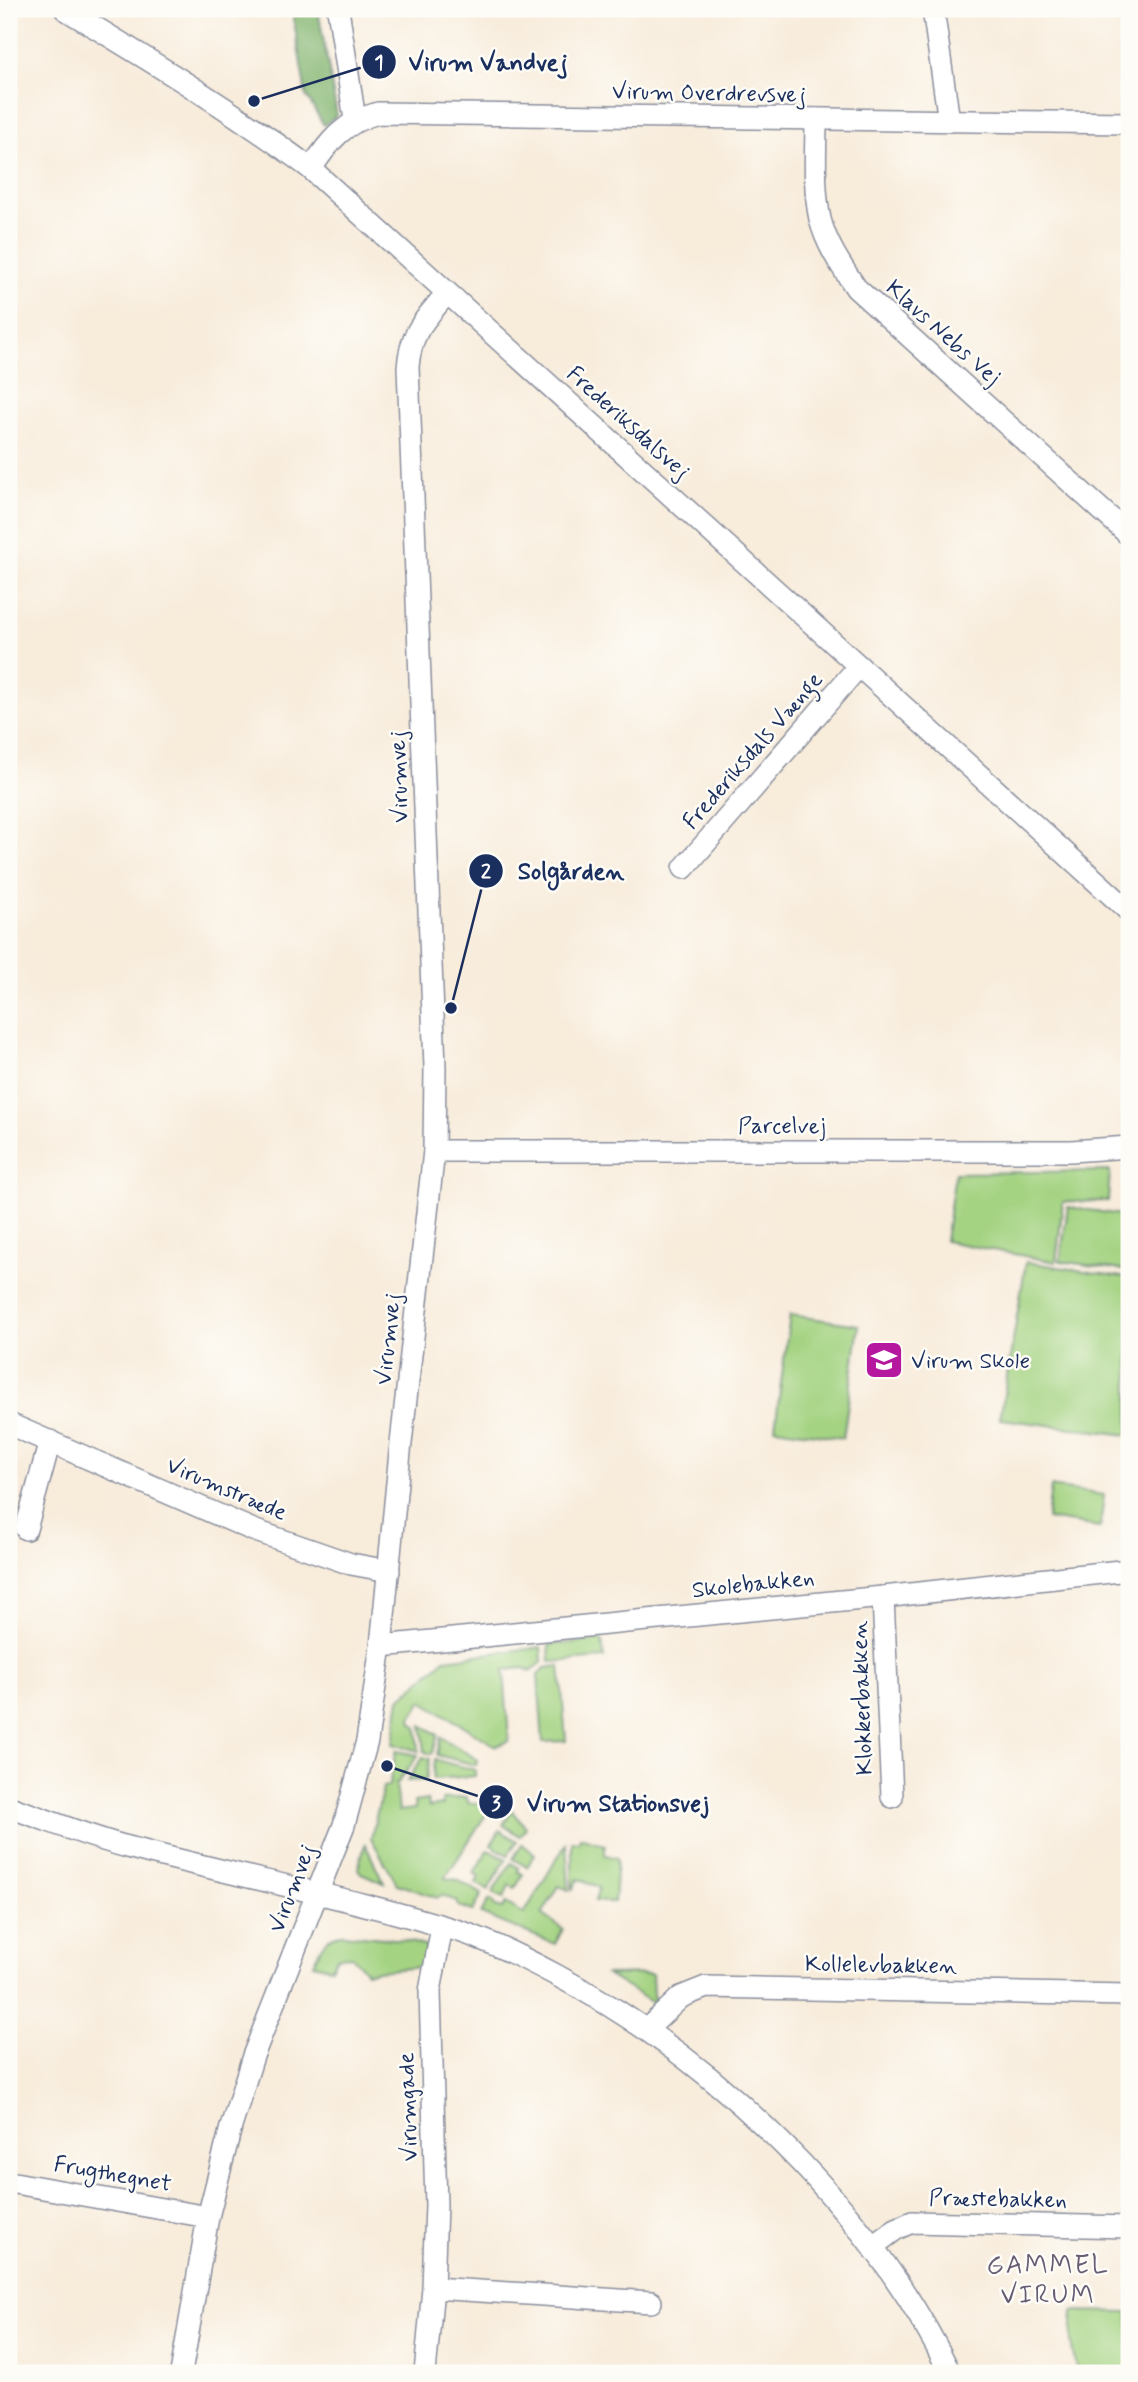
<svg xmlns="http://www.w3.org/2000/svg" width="1138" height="2382" font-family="Mynerve,sans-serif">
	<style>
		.green { fill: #a4d382; stroke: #608170; stroke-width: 2 }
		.forest { fill: #83b570; stroke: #4f7267; stroke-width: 2 }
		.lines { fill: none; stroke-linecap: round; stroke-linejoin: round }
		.minor-casing { stroke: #8a8e9c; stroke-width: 24 }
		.minor { stroke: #fff; stroke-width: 21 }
		.labels { text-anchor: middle; stroke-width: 5; stroke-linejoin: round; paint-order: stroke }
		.street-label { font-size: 23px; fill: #1b2f5e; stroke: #fdfcf7 }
		.poi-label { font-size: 23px; fill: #1b2f5e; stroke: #fdfcf7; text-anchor: start }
		.quarter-label { font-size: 26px; letter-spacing: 2px; fill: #675c74; stroke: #fdfcf7 }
		.leader { fill: none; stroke: #1b2f5e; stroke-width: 2.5 }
		.callout-dot { fill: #1b2f5e; stroke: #fdfcf7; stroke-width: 2.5 }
		.mark-label { font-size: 21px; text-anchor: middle; font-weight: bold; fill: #fff }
		.callout-label { font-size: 24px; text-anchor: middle; font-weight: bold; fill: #1b2f5e; stroke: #fdfcf7; stroke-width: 5; stroke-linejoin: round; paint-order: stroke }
	</style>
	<rect width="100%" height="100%" fill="#fdfcf7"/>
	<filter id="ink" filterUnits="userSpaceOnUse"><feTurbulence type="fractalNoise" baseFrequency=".0143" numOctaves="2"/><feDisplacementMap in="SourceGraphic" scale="14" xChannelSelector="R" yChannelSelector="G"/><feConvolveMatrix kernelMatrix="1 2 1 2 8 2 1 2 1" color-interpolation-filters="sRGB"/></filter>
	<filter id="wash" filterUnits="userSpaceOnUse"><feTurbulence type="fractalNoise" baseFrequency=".00686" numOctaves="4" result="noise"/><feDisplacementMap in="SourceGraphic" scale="28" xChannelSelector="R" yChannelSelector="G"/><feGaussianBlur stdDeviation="1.57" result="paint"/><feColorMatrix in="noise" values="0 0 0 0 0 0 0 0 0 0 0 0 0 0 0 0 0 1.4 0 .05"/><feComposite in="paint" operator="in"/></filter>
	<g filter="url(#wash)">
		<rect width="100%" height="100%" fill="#f8ecdb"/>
		<g class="green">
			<polygon points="1110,1171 1108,1201 1063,1202 1056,1262 945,1241 955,1173"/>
			<polygon points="1068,1207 1129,1216 1129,1271 1060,1261"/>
			<polygon points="1026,1262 1129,1278 1129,1435 1000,1419"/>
			<polygon points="790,1315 859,1325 843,1438 775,1428"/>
			<polygon points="1051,1487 1104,1495 1100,1527 1047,1519"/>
			<polygon points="602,1640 604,1658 550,1662 549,1645"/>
			<polygon points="541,1647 542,1662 531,1672 524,1668 504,1670 509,1741 496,1746 422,1701 411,1718 412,1723 417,1727 419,1751 393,1744 400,1699 445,1659"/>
			<polygon points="560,1666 566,1741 543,1742 538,1675 545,1668"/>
			<polygon points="422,1725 438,1735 432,1754 425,1752"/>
			<polygon points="441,1737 478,1760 476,1765 437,1755"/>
			<polygon points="396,1751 418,1755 404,1775 401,1776 399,1782 396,1783 399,1811 415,1809 414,1802 428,1800 429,1807 443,1805 442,1799 467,1797 468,1803 483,1803 490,1808 445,1878 457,1880 482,1894 473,1911 458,1906 458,1902 442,1895 437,1898 397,1884 371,1838 383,1787 389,1786"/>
			<polygon points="423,1757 430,1759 426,1780 407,1781"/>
			<polygon points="435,1760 475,1770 475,1776 433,1779"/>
			<polygon points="512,1810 526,1827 520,1836 503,1825"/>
			<polygon points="500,1830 517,1841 508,1855 491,1845"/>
			<polygon points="580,1837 605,1845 605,1855 617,1858 614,1902 595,1901 599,1887 578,1879 572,1890 572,1841 579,1842"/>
			<polygon points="566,1843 569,1890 559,1886 542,1914 563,1929 555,1944 481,1914 489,1900 494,1903 494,1906 502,1909 506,1903 524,1914"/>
			<polygon points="365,1844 384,1883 361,1873 358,1869"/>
			<polygon points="522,1844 535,1854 527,1867 513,1859"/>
			<polygon points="488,1850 506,1859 488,1890 476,1883 479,1876 474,1873"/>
			<polygon points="511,1863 519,1868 518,1872 523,1874 515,1888 509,1885 504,1898 492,1893"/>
			<path d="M 342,1934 L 404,1940 L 427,1947 L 421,1967 L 366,1972 L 352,1956 L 337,1957 L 331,1968 L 313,1964 C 320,1949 323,1936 342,1934 Z"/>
			<polygon points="652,1974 653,1996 656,1999 653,2003 607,1975"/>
			<polygon points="1073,2311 1129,2312 1129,2373 1077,2373 1071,2342"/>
		</g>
		<polygon class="forest" points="292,9 318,9 337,115 324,125 306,96"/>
	</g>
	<g filter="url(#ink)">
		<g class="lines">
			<g class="minor-casing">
				<g id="minor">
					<path d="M 65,9 C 149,60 233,110 311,169 L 1129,911"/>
					<polyline points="338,9 355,120"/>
					<polyline points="933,9 949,121"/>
					<path d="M 816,119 C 816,152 813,187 820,219 C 826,244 842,267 856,288 L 1129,535"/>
					<path d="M 311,169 C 329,141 344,122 378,113 L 1129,123"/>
					<polyline points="684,868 859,666"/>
					<polyline points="434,1151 1071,1151 1129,1147"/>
					<polyline points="9,1424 253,1530 351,1564 389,1571"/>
					<polyline points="26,1529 50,1441"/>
					<polyline points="883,1597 892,1797"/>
					<polyline points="381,1646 883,1597 1129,1570"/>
					<path d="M 9,1807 C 48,1820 88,1837 128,1847 C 239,1877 353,1898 462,1932 C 495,1943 526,1959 556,1975 C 715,2059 872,2211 950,2373"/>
					<polyline points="647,2029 681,1997 706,1987 1129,1995"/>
					<polyline points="9,2182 208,2217"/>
					<polyline points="873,2246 896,2229 912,2222 1129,2227"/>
					<polyline points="433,2288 651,2302"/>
					<path d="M 181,2373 L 208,2217 L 231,2127 L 253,2056 L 344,1825 L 367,1741 L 381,1646 L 400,1452 L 434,1151 L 435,1067 L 408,367 C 411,330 425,320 447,293"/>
					<polyline points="425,2373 433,2288 436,2205 430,1991 442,1927"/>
				</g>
			</g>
			<use href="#minor" class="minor"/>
		</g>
	</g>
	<defs>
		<g id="school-square" transform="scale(2.0125)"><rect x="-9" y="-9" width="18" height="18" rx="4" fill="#b5179e" stroke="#fdfcf7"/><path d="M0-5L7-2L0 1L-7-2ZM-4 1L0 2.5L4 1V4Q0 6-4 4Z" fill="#fff"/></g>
	</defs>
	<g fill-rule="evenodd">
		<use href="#school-square" x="884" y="1360"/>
	</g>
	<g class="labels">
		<g class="street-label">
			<text transform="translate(709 92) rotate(1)" y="8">Virum Overdrevsvej</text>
			<text transform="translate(944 332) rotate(42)" y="8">Klavs Nebs Vej</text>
			<text transform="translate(629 422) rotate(42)" y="8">Frederiksdalsvej</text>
			<text transform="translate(752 750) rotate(-49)" y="8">Frederiksdals Vænge</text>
			<text transform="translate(398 777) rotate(-92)" y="8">Virumvej</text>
			<text x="782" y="1133">Parcelvej</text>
			<text transform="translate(387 1339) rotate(-84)" y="8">Virumvej</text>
			<text transform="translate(227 1488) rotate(23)" y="8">Virumstræde</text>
			<text transform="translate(753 1583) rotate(-6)" y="8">Skolebakken</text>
			<text transform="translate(861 1698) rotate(-92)" y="8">Klokkerbakken</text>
			<text transform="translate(291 1888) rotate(-69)" y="8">Virumvej</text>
			<text transform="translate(881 1964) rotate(1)" y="8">Kollelevbakken</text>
			<text transform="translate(407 2107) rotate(-92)" y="8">Virumgade</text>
			<text transform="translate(113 2173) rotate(10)" y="8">Frugthegnet</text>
			<text transform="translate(998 2198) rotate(1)" y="8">Præstebakken</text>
		</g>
		<g class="poi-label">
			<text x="911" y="1368">Virum Skole</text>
		</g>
		<g class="quarter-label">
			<text x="1048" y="2273">GAMMEL<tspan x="1048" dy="30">VIRUM</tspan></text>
		</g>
	</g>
	<path class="leader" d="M254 101L379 62M451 1008L486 871M387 1766L496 1802"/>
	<g class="callout-dot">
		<circle cx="254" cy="101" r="7"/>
		<circle cx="451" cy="1008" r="7"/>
		<circle cx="387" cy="1766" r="7"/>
		<circle cx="379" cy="62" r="18"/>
		<circle cx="486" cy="871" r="18"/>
		<circle cx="496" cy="1802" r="18"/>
	</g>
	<g class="mark-label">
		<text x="379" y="69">1</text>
		<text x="486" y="878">2</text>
		<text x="496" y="1810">3</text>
	</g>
	<g class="callout-label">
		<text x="488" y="70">Virum Vandvej</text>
		<text x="571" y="879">Solgården</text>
		<text x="618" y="1811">Virum Stationsvej</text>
	</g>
	<rect width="1138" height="2382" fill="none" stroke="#fdfcf7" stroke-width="35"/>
</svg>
